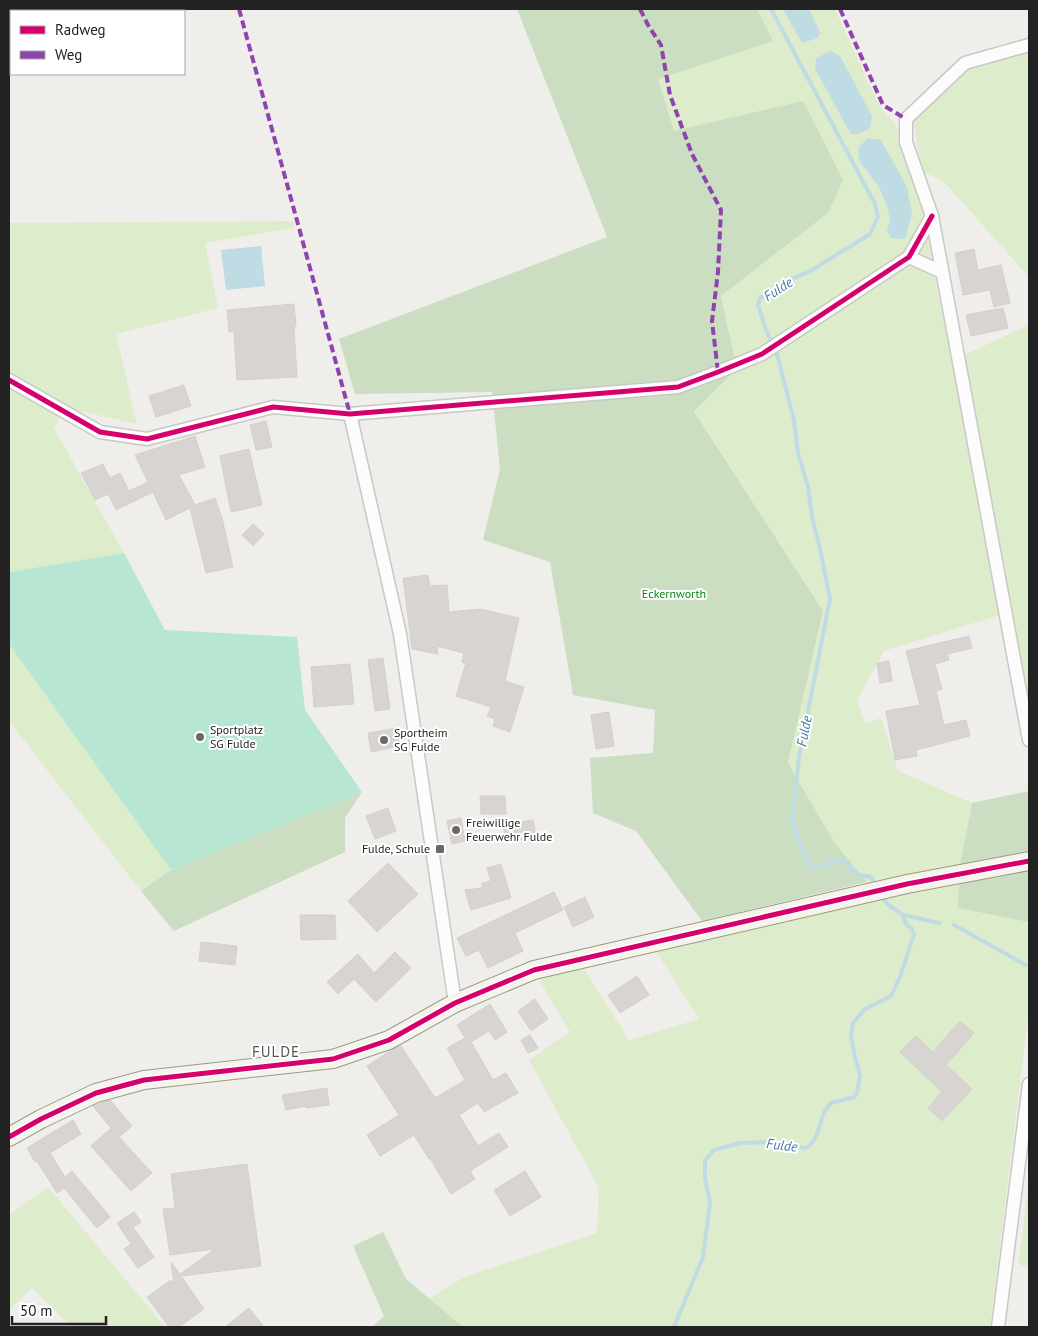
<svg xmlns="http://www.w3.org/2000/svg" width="1038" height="1336" font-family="'PT Sans',sans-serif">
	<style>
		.grass { fill: #ddeccb }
		.forest { fill: #cbdec1 }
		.pitch { fill: #b7e6d2 }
		.water { fill: #bfdbe3 }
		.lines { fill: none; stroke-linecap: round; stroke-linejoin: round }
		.stream { stroke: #bfdbe3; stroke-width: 4 }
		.building { fill: #d7d4d2; stroke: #d3d0cc }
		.street-casing { stroke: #c9c8c7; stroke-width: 15 }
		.secondary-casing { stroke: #999a82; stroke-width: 20 }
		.street { stroke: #fdfcfc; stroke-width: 12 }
		.secondary { stroke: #f4f4ed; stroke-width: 18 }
		.quiet { stroke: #8e44ad; stroke-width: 4; stroke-dasharray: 8 4; stroke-linecap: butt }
		.cycleway-casing { stroke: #fff; stroke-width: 8 }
		.cycleway { stroke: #d6006c; stroke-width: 5 }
		.poi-dot { fill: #6a6968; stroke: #fff; stroke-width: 2 }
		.labels { text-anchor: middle; stroke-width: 4; stroke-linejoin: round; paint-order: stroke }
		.park-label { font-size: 12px; fill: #0c8416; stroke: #fff }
		.poi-label { font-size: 12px; fill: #222; stroke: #fff; text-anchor: start }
		.water-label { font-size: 14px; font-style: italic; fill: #4a7aab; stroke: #fff }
		.quarter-label { font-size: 15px; letter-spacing: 1px; fill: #555; stroke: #fff }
	</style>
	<rect width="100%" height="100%" fill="#f0eeeb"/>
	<g class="grass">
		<polygon points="757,9 835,9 879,105 896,125 899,145 925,214 935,276 1000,615 884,651 857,700 865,723 881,718 898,771 972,803 960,865 867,882 834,842 788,763 823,611 694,410 737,369 721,296 828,213 803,101 674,132 658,79 772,41"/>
		<polygon points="1029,52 1029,277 944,182 922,171 913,118 968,67"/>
		<polygon points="293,221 295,228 205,243 218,308 116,334 137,424 67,408 54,428 124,553 9,572 9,223"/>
		<polygon points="1029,325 1029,701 962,356"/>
		<polygon points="9,644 171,870 141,891 9,721"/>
		<polygon points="959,881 1002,916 1029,922 1029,1009 990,1327 463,1327 429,1299 464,1277 597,1233 599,1188 529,1060 570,1032 538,978 583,968 629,1040 699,1019 656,951 711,938"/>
		<polygon points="1029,1179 1029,1268 1019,1264"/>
		<polygon points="48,1187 165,1327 72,1327 32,1288 10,1309 9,1307 9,1215"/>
	</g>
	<g class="forest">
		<polygon points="517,9 757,9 773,41 658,79 674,131 803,101 843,180 828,213 721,296 737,369 694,411 823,611 788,763 834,842 867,882 702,921 636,831 593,813 590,758 653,753 655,710 573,695 550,562 483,540 500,469 492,392 355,394 339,339 607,237"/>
		<polygon points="1029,791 1029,922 958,908 960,865 972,803"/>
		<polygon points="362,792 345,818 345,852 174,931 141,891 171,870"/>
		<polygon points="383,1232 406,1279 463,1327 372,1327 384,1316 353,1246"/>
	</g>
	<polygon class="pitch" points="124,553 165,630 297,637 305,710 362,792 171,870 9,644 9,572"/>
	<g class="water">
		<polygon points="783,9 809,9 820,32 818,38 802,43"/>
		<polygon points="831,51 840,56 872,116 870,128 859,134 851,134 815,69 816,58"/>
		<polygon points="867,138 881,140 907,187 912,214 905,239 891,238 887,231 890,221 887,206 879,187 860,162 858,149"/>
		<polygon points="261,246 265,286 226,290 221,250"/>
	</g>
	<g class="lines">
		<g class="stream">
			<polyline points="771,9 875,204 878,217 870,234 812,270 786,282 770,295 761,297 758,305 766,330 777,354 794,420 798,453 808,487 812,517 819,544 830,599 799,757 792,821 808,864 814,868 839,860 848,864 856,874 871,877 877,887"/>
			<polyline points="903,915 939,923"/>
			<polyline points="954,925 1026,965"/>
			<path d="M 674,1327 L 703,1257 L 710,1202 L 705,1179 L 705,1161 L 714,1150 L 740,1143 L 773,1142 L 806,1148 C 818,1141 819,1124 824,1113 C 826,1109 829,1106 831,1103 L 854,1097 L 857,1093 L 860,1075 L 855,1057 L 851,1036 L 853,1023 L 865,1009 L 891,996 L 900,977 L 914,934 L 912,929 L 906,924 L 903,915 L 887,904 L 881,895"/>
		</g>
	</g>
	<g class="building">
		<polygon points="974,249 978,270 1001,265 1010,303 994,307 990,290 963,295 955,253"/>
		<polygon points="294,304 296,326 294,327 297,377 237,380 234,332 229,332 227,310"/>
		<polygon points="1003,308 1008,328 971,336 966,315"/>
		<polygon points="184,385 191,406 156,417 149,396"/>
		<polygon points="266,421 272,447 256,450 250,425"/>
		<polygon points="195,436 205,467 179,475 195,505 215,498 222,518 233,567 206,573 190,508 166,520 153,492 116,510 108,494 95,500 81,473 103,464 110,478 120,473 129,491 148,482 135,455"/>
		<polygon points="249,449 262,505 231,512 220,456"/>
		<polygon points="253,524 264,534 253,546 242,535"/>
		<polygon points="428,575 430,586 447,585 449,612 480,609 519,618 505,681 524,687 510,732 493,726 495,719 487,716 491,707 456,696 466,663 462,662 464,653 437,646 438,654 412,649 403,578"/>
		<polygon points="969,636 972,648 947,654 949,660 935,664 942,689 936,691 944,725 966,720 970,736 916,750 917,756 895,760 886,711 920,705 906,651"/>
		<polygon points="383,658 390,709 375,711 368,660"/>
		<polygon points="889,661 892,681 880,683 877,663"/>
		<polygon points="350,664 354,704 314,707 311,667"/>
		<polygon points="609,712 614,746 596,749 591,715"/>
		<polygon points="397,728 400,746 371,752 368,733"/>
		<polygon points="480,796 505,796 506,814 481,814"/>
		<polygon points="388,808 396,831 375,839 366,816"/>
		<polygon points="461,818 465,841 452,844 447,821"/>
		<polygon points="533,820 536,837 506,841 503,824"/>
		<polygon points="388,863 418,894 377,932 348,901"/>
		<polygon points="501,864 511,898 471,910 465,890 482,888 482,883 491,881 487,868"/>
		<polygon points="554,892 563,910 515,933 523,951 488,968 479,950 466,956 457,938"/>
		<polygon points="585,897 594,917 573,927 564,907"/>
		<polygon points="300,915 335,915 336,939 301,940"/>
		<polygon points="201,942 237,946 235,965 199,961"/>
		<polygon points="395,952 411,968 376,1002 354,979 338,994 327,982 358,954 374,973"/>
		<polygon points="637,976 649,995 620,1013 608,995"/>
		<polygon points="535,999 548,1019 531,1031 518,1011"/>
		<polygon points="490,1004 507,1032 495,1040 489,1031 471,1042 493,1080 506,1073 518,1093 484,1112 478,1103 459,1115 478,1146 499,1133 508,1147 470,1171 475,1179 451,1194 430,1158 429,1159 414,1135 380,1156 367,1135 399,1115 367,1066 390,1051 401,1046 435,1098 465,1080 447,1048 465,1038 457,1025"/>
		<polygon points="960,1021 974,1033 946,1065 972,1089 942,1121 928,1108 942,1092 900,1052 916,1036 933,1052"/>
		<polygon points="530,1035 538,1048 528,1053 521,1040"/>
		<polygon points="327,1088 329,1105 306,1108 306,1106 286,1110 282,1095"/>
		<polygon points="110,1100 132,1126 119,1137 152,1173 131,1191 91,1146 111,1128 93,1106"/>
		<polygon points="73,1120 81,1134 50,1153 65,1177 72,1171 110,1217 97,1228 64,1188 57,1193 37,1161 35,1162 27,1148"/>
		<polygon points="247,1164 261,1266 181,1276 204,1309 179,1327 169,1327 147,1297 171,1280 174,1284 171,1262 180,1274 215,1249 170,1255 163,1209 175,1208 171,1174"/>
		<polygon points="525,1171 541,1197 510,1216 494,1190"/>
		<polygon points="134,1212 141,1222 133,1227 154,1257 138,1268 124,1249 131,1244 117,1223"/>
		<polygon points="249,1308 264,1327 225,1327"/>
	</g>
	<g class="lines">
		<g class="street-casing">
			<g id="street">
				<polyline points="1029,45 965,63 906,119 906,142 932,216 1029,740"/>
				<polyline points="909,257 942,272"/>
				<polyline points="9,380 100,432 147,439 273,407 350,414 678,387 718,372 762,354 909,257 932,216"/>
				<polyline points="350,414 400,634 455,1003"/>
				<polyline points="998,1327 1029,1084"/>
			</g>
		</g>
		<g class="secondary-casing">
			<polyline id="secondary" points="9,1137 41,1119 96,1093 144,1080 333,1059 389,1040 455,1003 534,970 907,884 1029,861"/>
		</g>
		<use href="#street" class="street"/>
		<use href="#secondary" class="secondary"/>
		<g class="quiet">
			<polyline points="239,9 350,414"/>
			<polyline points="640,9 648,25 661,45 670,95 692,154 721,210 718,272 712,321 718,372"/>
			<polyline points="840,9 883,105 906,119"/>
		</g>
		<g class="cycleway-casing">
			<g id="cycleway">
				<polyline points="9,380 100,432 147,439 273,407 350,414 678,387 718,372 762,354 909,257 932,216"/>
				<polyline points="9,1137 41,1119 96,1093 144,1080 333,1059 389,1040 455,1003 534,970 907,884 1029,861"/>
			</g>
		</g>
		<use href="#cycleway" class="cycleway"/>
	</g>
	<g class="poi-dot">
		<circle cx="200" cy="737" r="5"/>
		<circle cx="384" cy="740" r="5"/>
		<circle cx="456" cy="830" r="5"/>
		<rect x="435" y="844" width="10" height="10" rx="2.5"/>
	</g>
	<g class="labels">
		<g class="park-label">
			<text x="674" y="598">Eckernworth</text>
		</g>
		<g class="poi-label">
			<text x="210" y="734">Sportplatz<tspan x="210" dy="14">SG Fulde</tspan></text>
			<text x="394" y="737">Sportheim<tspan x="394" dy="14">SG Fulde</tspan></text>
			<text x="466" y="827">Freiwillige<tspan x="466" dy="14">Feuerwehr Fulde</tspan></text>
			<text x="430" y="853" text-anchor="end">Fulde, Schule</text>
		</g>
		<g class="water-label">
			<text transform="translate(778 289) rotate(-33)" y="5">Fulde</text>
			<text transform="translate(804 731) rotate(-79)" y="5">Fulde</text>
			<text transform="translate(782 1145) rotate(7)" y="5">Fulde</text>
		</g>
		<g class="quarter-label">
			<text x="276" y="1057">FULDE</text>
		</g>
	</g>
	<rect width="1038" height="1336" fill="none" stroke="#222222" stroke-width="20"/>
	<rect x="10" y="10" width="175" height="65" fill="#ffffff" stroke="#a7a7a7"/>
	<rect x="20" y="26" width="25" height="8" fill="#d6006c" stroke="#a7a7a7"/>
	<text x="55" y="35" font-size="15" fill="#222222">Radweg</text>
	<rect x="20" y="51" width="25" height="8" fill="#8e44ad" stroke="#a7a7a7"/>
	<text x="55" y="60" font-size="15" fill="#222222">Weg</text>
	<path d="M12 1316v8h94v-8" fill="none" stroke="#222222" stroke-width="2.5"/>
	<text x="20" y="1316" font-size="15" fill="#222222" stroke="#ffffff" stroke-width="4" paint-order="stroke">50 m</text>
</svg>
